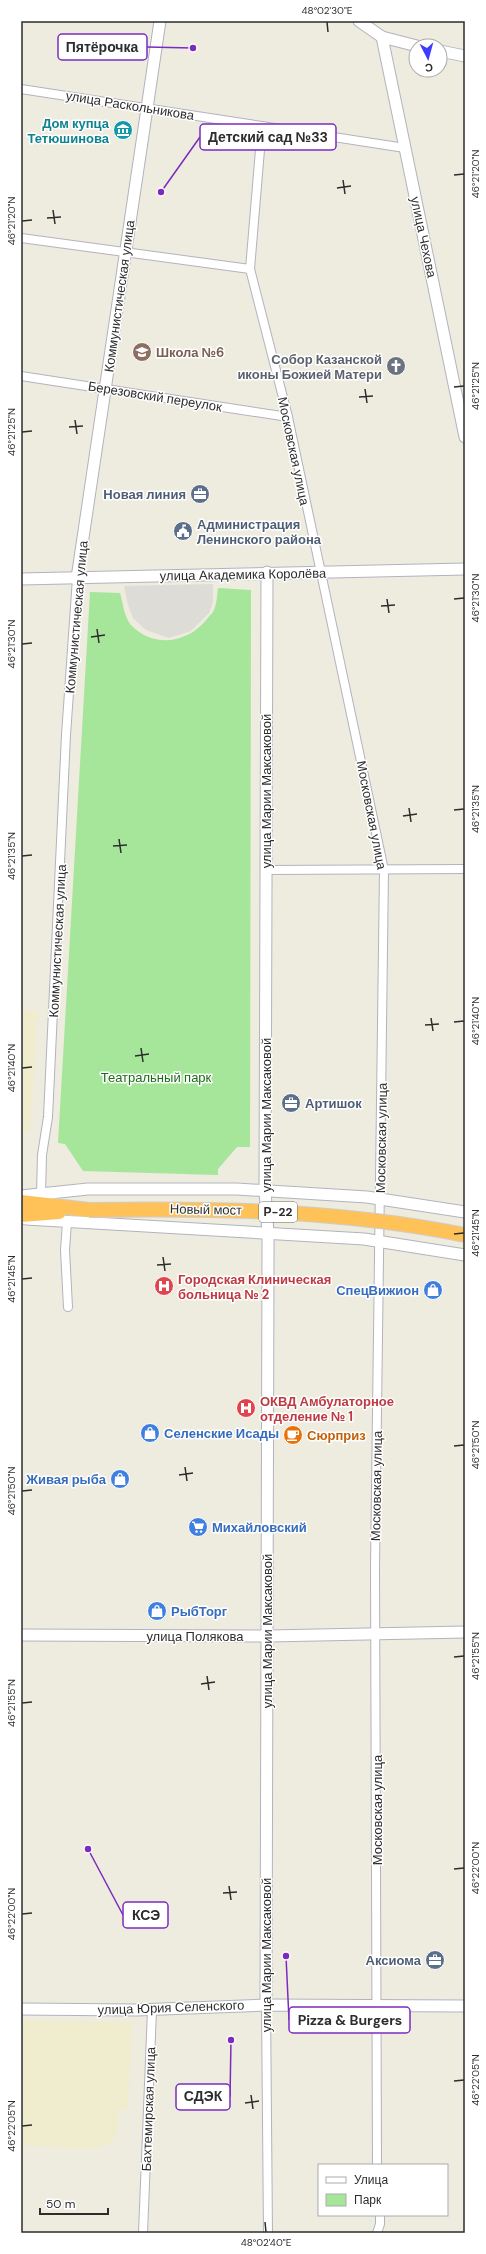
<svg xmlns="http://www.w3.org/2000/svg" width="486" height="2254" font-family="'DM Sans',sans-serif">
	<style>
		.education { fill: #f0ecce }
		.green { fill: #a5e69a }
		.plaza { fill: #dedcd6 }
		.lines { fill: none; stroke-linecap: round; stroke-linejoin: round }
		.street-casing { stroke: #b3b3c0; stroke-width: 10 }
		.secondary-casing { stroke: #b3b3c0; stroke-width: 13 }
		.highway-casing { stroke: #cdcdcd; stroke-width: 16 }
		.street { stroke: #fff; stroke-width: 8 }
		.secondary { stroke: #fff; stroke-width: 11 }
		.highway { stroke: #ffc259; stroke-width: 14 }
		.highway-bridge-casing { stroke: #cdcdcd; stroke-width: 16; stroke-linecap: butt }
		.highway-bridge { stroke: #ffc259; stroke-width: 14 }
		.ticks { fill: none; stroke: #2d2d2d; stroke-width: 1.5 }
		.labels { text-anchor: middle; stroke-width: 3; stroke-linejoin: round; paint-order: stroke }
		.shield { fill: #fff; stroke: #6c6c6c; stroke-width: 1 }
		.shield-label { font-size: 12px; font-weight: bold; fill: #2d2d2d }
		.street-label { font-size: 13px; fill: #2d2d2d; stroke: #fff }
		.culture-label { font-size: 13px; font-weight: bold; fill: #0d838f; stroke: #fff; text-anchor: end }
		.education-label { font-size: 13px; font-weight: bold; fill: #785e54; stroke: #fff; text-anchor: start }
		.worship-label { font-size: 13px; font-weight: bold; fill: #5b616d; stroke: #fff; text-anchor: end }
		.service-label { font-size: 13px; font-weight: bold; fill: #4e5e75; stroke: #fff; text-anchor: end }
		.park-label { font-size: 13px; fill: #1a6d19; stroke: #fff }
		.health-label { font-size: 13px; font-weight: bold; fill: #be3a42; stroke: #fff; text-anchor: start }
		.shop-label { font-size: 13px; font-weight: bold; fill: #366cbe; stroke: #fff; text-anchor: start }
		.food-label { font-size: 13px; font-weight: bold; fill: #c56008; stroke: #fff; text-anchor: start }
		.leader { fill: none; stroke: #7b2cbf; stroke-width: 1.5 }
		.callout-dot { fill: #7b2cbf; stroke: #fff; stroke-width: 1.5 }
		.callout { fill: #fff; stroke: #7b2cbf; stroke-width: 1.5 }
		.callout-label { font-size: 14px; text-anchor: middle; font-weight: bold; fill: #2d2d2d }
		.neatline { fill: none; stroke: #2d2d2d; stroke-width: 1.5 }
		.ticks-label { font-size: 10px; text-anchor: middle; fill: #2d2d2d }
	</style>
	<rect width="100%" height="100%" fill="#eeebdf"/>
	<g class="education">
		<polygon points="21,1010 38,1011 30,1133 21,1132"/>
		<polygon points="21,2020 132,2023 128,2110 118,2110 117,2134 108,2145 91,2149 21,2145"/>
	</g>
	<path class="green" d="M 218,588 L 251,590 L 250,1147 L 237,1147 L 218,1169 L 218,1175 L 83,1171 L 65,1144 L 58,1143 L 90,592 L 120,593 C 123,603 124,617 131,625 C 154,649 188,643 207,619 C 209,616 213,613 214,610 C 217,603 217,595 218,588 Z"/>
	<polygon class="plaza" points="213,584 213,602 209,613 191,631 169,638 146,630 133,618 128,605 124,586"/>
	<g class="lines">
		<g class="street-casing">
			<g id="street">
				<polyline points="21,89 405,148"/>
				<polyline points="262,126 250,269 288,417 384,870 375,1568 377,2165"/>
				<polyline points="21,238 250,269"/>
				<polyline points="21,376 288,417"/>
				<polyline points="266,870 465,869"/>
				<polyline points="41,1194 42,1155 48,1117 66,735 77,578"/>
				<polyline points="67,1222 65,1250 68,1307"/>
				<polyline points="266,2005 268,2233"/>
				<polyline points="143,2233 152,2010"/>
				<polyline points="377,2233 380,2224 380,2215"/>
			</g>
		</g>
		<g class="secondary-casing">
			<g id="secondary">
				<polyline points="359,21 382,37 417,46"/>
				<polyline points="382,37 465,437"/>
				<polyline points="440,51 465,56"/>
				<polyline points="77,578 160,21"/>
				<polyline points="21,579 465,569"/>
				<polyline points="21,1196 88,1189 237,1189 367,1197 465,1212"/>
				<polyline points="26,1219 364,1239 465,1255"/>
				<polyline points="21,1635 269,1636 465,1632"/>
				<path d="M 266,2005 C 267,1747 269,1490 268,1233 L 265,1191 L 267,572"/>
				<polyline points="21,2009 136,2010 266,2005 465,2006"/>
			</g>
		</g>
		<g class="highway-casing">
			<g id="highway">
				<polyline points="21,1202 89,1210"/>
				<polyline points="21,1215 59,1212"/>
			</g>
		</g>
		<use href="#street" class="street"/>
		<use href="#secondary" class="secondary"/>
		<use href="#highway" class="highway"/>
		<g class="highway-bridge-casing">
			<path id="highway-bridge" d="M 89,1210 C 215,1208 341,1210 465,1235"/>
		</g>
		<use href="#highway-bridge" class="highway-bridge"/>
	</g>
	<path class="ticks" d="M 327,22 L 328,32M 454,175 L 464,174M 343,180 L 345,194M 337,188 L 351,186M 53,210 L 55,224M 47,218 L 61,217M 22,221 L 32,220M 454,387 L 464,386M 365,389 L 367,403M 359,397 L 373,396M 75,420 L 77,434M 69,427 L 83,426M 22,432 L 32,431M 387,599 L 389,613M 454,599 L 464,598M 381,606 L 395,605M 97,629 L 99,643M 91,637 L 105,635M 22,644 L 32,643M 409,808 L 411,822M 454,810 L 464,809M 403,816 L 417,814M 119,839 L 121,853M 113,846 L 127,845M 22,856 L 32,855M 431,1018 L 433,1031M 454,1022 L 464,1021M 425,1025 L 439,1024M 141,1048 L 143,1062M 135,1056 L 149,1054M 22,1068 L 32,1067M 454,1234 L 464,1233M 163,1257 L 165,1271M 157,1265 L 171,1264M 22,1279 L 32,1278M 454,1446 L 464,1445M 185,1467 L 187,1481M 179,1475 L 193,1473M 22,1491 L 32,1490M 454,1657 L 464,1656M 207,1676 L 209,1690M 201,1684 L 215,1682M 22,1703 L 32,1702M 454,1869 L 464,1868M 229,1886 L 231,1900M 223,1893 L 237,1892M 22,1914 L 32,1913M 454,2081 L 464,2080M 251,2095 L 253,2109M 245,2103 L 259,2101M 22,2126 L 32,2125M 265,2222 L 266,2232"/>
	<defs>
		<g id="museum-disc" transform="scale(1)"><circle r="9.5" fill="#0f9aa8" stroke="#fff"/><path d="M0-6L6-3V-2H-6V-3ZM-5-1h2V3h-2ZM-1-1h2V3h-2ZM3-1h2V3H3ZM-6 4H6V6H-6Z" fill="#fff"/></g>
		<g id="school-disc" transform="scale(1)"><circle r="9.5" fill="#8d6e63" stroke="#fff"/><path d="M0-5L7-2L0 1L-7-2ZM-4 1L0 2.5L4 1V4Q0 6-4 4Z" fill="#fff"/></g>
		<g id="church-disc" transform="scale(1)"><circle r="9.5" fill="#6b7280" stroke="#fff"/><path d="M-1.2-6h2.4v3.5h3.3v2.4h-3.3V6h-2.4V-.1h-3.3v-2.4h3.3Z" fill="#fff"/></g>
		<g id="office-disc" transform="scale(1)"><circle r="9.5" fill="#5c6f8a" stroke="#fff"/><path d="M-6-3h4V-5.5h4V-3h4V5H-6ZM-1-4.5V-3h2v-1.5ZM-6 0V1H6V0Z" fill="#fff"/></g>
		<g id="civic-disc" transform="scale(1)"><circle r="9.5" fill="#5c6f8a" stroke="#fff"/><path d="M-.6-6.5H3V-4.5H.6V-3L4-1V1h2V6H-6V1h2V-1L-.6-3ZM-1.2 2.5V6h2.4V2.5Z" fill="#fff"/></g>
		<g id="hospital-disc" transform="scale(1)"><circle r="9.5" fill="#e0444e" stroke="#fff"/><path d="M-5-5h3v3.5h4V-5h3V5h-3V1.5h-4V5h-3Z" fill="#fff"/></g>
		<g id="shop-disc" transform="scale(1)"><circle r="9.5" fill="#3f7fe0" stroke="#fff"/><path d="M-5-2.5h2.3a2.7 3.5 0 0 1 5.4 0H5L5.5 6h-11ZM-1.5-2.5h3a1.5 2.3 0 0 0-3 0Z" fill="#fff"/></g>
		<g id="cafe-disc" transform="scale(1)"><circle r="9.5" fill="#e8710a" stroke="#fff"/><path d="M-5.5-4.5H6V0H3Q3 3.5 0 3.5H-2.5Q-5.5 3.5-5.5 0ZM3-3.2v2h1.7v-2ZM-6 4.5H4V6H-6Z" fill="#fff"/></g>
		<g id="supermarket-disc" transform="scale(1)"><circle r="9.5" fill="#3f7fe0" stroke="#fff"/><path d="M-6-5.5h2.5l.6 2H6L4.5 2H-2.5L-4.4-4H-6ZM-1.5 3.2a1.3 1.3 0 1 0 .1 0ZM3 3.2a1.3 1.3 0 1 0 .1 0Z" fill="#fff"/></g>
	</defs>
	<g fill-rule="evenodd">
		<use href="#museum-disc" x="123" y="130"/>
		<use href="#school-disc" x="142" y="352"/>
		<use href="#church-disc" x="396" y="366"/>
		<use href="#office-disc" x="200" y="494"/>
		<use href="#civic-disc" x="183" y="531"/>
		<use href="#office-disc" x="291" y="1103"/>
		<use href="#hospital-disc" x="164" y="1286"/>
		<use href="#shop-disc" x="433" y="1290"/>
		<use href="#hospital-disc" x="246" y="1408"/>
		<use href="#shop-disc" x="150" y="1433"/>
		<use href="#cafe-disc" x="293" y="1435"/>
		<use href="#shop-disc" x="120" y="1479"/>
		<use href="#supermarket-disc" x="198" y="1527"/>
		<use href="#shop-disc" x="157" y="1611"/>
		<use href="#office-disc" x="435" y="1960"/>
	</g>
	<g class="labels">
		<rect class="shield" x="259" y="1202" width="38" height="20" rx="3"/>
		<g class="shield-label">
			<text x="278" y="1216">Р-22</text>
		</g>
		<g class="street-label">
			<text transform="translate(130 105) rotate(9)" y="5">улица Раскольникова</text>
			<text transform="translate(424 237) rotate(78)" y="5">улица Чехова</text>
			<text transform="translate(119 296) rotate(-82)" y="5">Коммунистическая улица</text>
			<text transform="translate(155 396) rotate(9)" y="5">Березовский переулок</text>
			<text transform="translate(294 451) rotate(78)" y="5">Московская улица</text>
			<text transform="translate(243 574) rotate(-1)" y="5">улица Академика Королёва</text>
			<text transform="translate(76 617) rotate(-85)" y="5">Коммунистическая улица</text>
			<text transform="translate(266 791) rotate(-90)" y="5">улица Марии Максаковой</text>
			<text transform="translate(372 815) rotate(79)" y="5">Московская улица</text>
			<text transform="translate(57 941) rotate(-87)" y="5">Коммунистическая улица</text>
			<text transform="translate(266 1115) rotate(-90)" y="5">улица Марии Максаковой</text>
			<text transform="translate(381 1138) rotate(-89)" y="5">Московская улица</text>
			<text transform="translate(206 1209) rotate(1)" y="5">Новый мост</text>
			<text transform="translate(376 1486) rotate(-89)" y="5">Московская улица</text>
			<text transform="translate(267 1631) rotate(-90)" y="5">улица Марии Максаковой</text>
			<text x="195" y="1641">улица Полякова</text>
			<text transform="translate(377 1810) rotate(-90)" y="5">Московская улица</text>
			<text transform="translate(266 1955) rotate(-90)" y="5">улица Марии Максаковой</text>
			<text transform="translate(171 2007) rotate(-2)" y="5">улица Юрия Селенского</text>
			<text transform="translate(148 2109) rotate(-88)" y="5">Бахтемирская улица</text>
		</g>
		<g class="culture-label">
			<text x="109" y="128">Дом купца<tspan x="109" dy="15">Тетюшинова</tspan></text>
		</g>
		<g class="education-label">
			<text x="156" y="357">Школа №6</text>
		</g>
		<g class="worship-label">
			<text x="382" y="364">Собор Казанской<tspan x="382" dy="15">иконы Божией Матери</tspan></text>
		</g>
		<g class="service-label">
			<text x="186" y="499">Новая линия</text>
			<text x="197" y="529" text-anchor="start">Администрация<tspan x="197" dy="15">Ленинского района</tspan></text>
			<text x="305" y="1108" text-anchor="start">Артишок</text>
			<text x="421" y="1965">Аксиома</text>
		</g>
		<g class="park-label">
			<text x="156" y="1082">Театральный парк</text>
		</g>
		<g class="health-label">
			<text x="178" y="1284">Городская Клиническая<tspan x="178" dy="15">больница № 2</tspan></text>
			<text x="260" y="1406">ОКВД Амбулаторное<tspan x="260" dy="15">отделение № 1</tspan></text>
		</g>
		<g class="shop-label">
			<text x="419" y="1295" text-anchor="end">СпецВижион</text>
			<text x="164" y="1438">Селенские Исады</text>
			<text x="106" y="1484" text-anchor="end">Живая рыба</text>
			<text x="212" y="1532">Михайловский</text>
			<text x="171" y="1616">РыбТорг</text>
		</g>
		<g class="food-label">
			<text x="307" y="1440">Сюрприз</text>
		</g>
	</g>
	<path class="leader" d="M193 48L147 47M161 192L200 137M88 1849L123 1915M286 1956L289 2020M231 2040L230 2097"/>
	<g class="callout-dot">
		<circle cx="193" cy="48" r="4"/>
		<circle cx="161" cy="192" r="4"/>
		<circle cx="88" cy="1849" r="4"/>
		<circle cx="286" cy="1956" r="4"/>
		<circle cx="231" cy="2040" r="4"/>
	</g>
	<g class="callout">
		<rect x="58" y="34" width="89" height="26" rx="4"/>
		<rect x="200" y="124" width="136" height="26" rx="4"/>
		<rect x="123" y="1902" width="45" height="26" rx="4"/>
		<rect x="289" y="2007" width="121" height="26" rx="4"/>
		<rect x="176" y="2084" width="54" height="26" rx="4"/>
	</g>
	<g class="callout-label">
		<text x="102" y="52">Пятёрочка</text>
		<text x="268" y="142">Детский сад №33</text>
		<text x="146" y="1920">КСЭ</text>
		<text x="350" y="2025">Pizza &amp; Burgers</text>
		<text x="203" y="2101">СДЭК</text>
	</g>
	<rect width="486" height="2254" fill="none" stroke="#ffffff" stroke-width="44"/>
	<rect x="318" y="2164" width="130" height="52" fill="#ffffff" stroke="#ababab"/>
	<rect x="326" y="2177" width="20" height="6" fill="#ffffff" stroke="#ababab"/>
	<text x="354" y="2184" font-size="12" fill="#2d2d2d">Улица</text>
	<rect x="326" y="2194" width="20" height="12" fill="#a5e69a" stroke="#ababab"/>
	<text x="354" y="2204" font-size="12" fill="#2d2d2d">Парк</text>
	<g transform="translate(428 58) rotate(174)"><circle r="19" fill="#ffffff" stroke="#ababab"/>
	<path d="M0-3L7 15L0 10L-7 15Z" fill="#3e3cfe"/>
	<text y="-6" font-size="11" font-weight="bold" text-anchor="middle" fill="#2d2d2d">С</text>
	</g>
	<path d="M40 2208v6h68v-6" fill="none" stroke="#2d2d2d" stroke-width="2"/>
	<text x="46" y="2208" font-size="12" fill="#2d2d2d" stroke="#ffffff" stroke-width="3" paint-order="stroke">50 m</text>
	<rect x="22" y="22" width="442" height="2210" class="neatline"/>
	<g class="ticks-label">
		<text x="327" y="14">48°02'30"E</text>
		<text transform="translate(475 174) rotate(-90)" y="4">46°21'20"N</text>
		<text transform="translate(11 221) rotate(-90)" y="4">46°21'20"N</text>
		<text transform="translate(475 386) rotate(-90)" y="4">46°21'25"N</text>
		<text transform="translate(11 432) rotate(-90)" y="4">46°21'25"N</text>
		<text transform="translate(475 598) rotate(-90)" y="4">46°21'30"N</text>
		<text transform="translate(11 644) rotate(-90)" y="4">46°21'30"N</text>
		<text transform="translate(475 809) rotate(-90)" y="4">46°21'35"N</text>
		<text transform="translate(11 856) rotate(-90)" y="4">46°21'35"N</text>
		<text transform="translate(475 1021) rotate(-90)" y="4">46°21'40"N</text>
		<text transform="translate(11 1068) rotate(-90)" y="4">46°21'40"N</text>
		<text transform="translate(475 1233) rotate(-90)" y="4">46°21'45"N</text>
		<text transform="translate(11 1279) rotate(-90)" y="4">46°21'45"N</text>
		<text transform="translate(475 1445) rotate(-90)" y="4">46°21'50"N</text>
		<text transform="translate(11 1491) rotate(-90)" y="4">46°21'50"N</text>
		<text transform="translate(475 1656) rotate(-90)" y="4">46°21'55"N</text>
		<text transform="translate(11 1703) rotate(-90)" y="4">46°21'55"N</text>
		<text transform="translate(475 1868) rotate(-90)" y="4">46°22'00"N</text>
		<text transform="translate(11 1914) rotate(-90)" y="4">46°22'00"N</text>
		<text transform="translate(475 2080) rotate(-90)" y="4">46°22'05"N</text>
		<text transform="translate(11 2126) rotate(-90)" y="4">46°22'05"N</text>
		<text x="266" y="2246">48°02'40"E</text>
	</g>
</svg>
